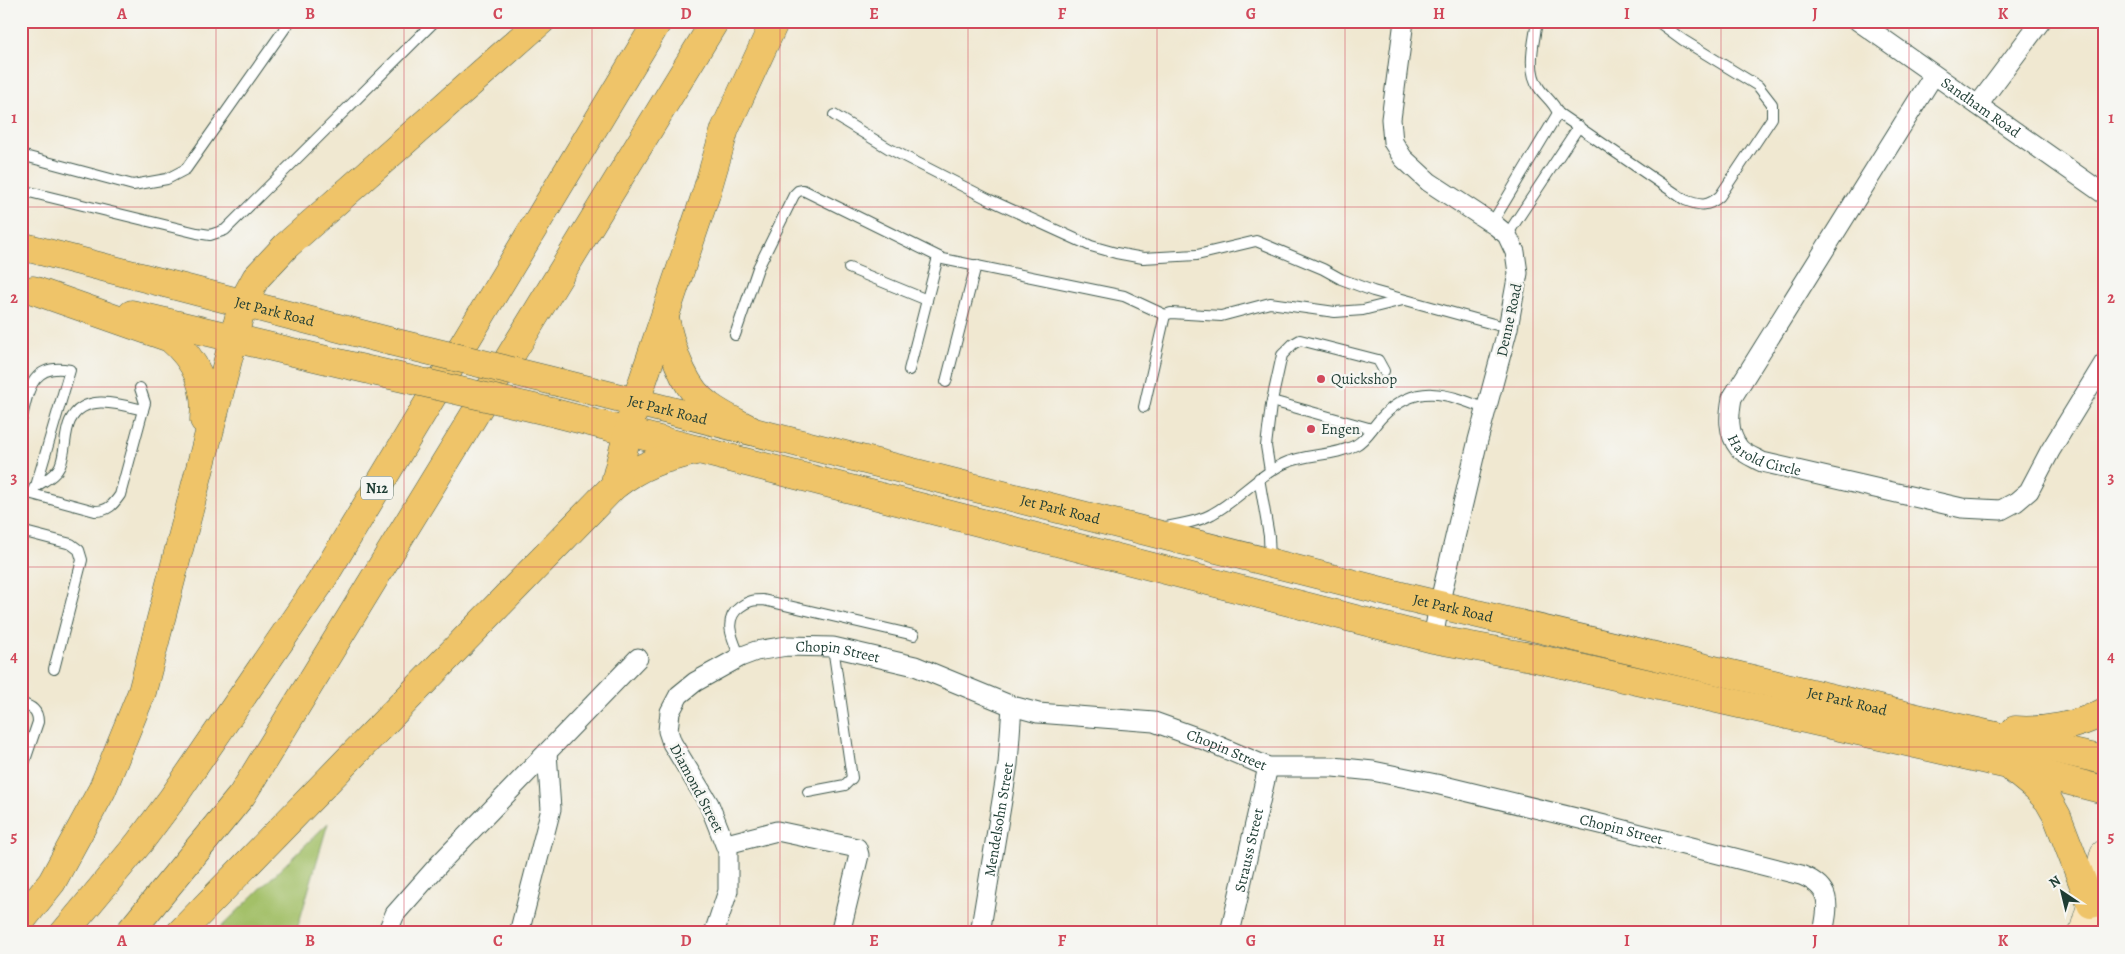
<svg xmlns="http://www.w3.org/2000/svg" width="2125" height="954" font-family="Alegreya,serif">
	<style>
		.park { fill: #a3c067; stroke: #617e4e }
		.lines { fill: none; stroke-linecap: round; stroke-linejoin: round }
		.lane-casing { stroke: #3e574c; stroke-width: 12 }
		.street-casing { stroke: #3e574c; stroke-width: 21 }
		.secondary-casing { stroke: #3e574c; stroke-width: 29 }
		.primary-casing { stroke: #3e574c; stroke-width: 29 }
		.highway-casing { stroke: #3e574c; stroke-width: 29 }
		.lane { stroke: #fff; stroke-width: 10 }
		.street { stroke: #fff; stroke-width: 19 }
		.secondary { stroke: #f9e7c3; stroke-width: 28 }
		.primary { stroke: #efc469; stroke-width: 28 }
		.highway { stroke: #efc469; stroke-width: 28 }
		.primary-bridge-casing { stroke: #3e574c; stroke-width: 29; stroke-linecap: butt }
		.primary-bridge { stroke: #efc469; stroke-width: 28 }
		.grid { fill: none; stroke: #d1495b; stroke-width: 1; stroke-opacity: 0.55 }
		.poi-dot { fill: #d1495b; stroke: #f6f6f2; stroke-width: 2 }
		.labels { text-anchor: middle; stroke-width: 5; stroke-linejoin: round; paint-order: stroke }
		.shield { fill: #f6f6f2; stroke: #60746d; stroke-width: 1 }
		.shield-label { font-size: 14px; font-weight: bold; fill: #1f3d34 }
		.street-label { font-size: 15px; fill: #1f3d34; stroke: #f6f6f2 }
		.poi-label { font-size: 15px; fill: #1f3d34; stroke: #f6f6f2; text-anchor: start }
		.neatline { fill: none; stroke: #d1495b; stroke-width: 2 }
		.grid-label { font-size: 16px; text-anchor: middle; font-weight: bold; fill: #d1495b }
	</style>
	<rect width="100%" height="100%" fill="#f6f6f2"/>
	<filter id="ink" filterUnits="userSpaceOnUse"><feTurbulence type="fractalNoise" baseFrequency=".02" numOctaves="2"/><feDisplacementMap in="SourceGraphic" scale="10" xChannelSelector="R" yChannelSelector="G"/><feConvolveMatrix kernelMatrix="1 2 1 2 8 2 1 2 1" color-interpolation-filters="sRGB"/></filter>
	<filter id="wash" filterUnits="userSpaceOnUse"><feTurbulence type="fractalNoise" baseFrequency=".0096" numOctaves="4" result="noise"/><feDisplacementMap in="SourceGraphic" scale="20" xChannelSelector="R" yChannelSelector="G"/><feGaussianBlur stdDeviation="1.12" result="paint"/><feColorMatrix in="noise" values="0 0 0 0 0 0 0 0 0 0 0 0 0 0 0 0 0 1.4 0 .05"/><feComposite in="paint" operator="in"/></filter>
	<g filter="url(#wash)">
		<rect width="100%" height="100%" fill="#f0e8d1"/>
		<polygon class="park" points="328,823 296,933 215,933"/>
	</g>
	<g filter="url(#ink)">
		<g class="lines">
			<g class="lane-casing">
				<g id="lane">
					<path d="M 1537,21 C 1534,43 1526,69 1539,88 C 1545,97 1553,101 1558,113 L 1685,200 C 1700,206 1708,207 1720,196 L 1772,118 L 1772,104 L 1758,86 L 1683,40 L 1657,21"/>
					<polyline points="834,115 888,148 988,199 1091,246 1116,253 1143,258 1197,255 1256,241 1323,269 1341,279 1373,291 1508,328"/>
					<polyline points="21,155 133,185 167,179 186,169 290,21"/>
					<polyline points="21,190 197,233 210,235 225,230 435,21"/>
					<polyline points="1492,223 1558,113"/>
					<polyline points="1507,235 1579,126"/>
					<polyline points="849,268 927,300"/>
					<polyline points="735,335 758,268 794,195 798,191 803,190 943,259 1124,296 1165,315"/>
					<polyline points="909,370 938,257"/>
					<polyline points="946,382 976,265"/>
					<polyline points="1272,401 1372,429"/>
					<polyline points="1144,407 1165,315 1171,313 1221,316 1270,303 1335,312 1363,310 1403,300"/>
					<path d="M 21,421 C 28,392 31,362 70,370 L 36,486"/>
					<polyline points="1270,471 1266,446 1271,405 1282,355 1293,344 1300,340 1378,360 1384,371"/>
					<polyline points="1259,478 1269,536 1270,561"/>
					<path d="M 34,488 C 42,481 55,477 60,466 C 66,452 64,434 70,421 C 84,392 120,404 143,410"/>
					<path d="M 21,491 L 95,511 C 108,511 113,505 120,495 L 143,410 L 145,403 L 140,388"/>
					<path d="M 1165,527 C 1180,524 1198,522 1212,514 C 1238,500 1256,477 1283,464 C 1306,453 1333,457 1356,445 C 1367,439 1373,426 1382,417 C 1416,382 1446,393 1486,409"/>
					<polyline points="21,531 71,544 79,550 82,560 54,669"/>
					<path d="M 740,657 C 733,640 722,620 740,607 C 748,601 753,600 763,600 L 914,635"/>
					<path d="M 21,703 C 32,707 38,710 38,722 L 21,772"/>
					<polyline points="808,792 845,785 852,778 833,647"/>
				</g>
			</g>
			<g class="street-casing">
				<g id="street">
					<polyline points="1404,21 1391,119 1393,142 1403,158 1429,182 1496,226 1507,235 1515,252 1518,273 1508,328 1478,440 1439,605 1433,639"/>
					<path id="s1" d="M 1858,21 L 2104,194"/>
					<path id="s2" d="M 1933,76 L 1732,398 C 1729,415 1727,433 1739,448 C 1744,454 1755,458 1762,462 L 1962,508 L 2001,510 L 2016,502 L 2029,491 L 2050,451 L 2104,363"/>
					<polyline points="1978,105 2041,21"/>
					<polyline points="727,844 777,831 857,848 859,855 840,933"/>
					<polyline points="387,933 395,914 441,862 638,658"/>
					<polyline points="519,933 551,809 547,753"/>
					<path id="s3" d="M 714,933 L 728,891 L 728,852 L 709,804 L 672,743 L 668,731 L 670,712 L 679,695 L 695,682 L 740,657 L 756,651 L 787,646 L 833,647 L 915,666 L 1012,706 L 1038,713 L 1154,722 L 1207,741 L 1268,767 L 1333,767 L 1373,771 L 1436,784 L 1613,827 L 1801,875 C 1832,887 1829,904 1823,933"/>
					<path id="s4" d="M 980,933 L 1008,764 L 1012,706"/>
					<path id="s5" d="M 1230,933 L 1268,767"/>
				</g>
			</g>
			<g class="secondary-casing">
				<polyline id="secondary" points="2083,933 2095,892 2104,854"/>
			</g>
			<g class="primary-casing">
				<g id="primary">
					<path id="s6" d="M 21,246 L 389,341"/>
					<polyline points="132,314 373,371"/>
					<path id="s7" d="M 561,383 L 1410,598 L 1956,727 L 2104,760"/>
					<polyline points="551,412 1433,639 1531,657 2008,765 2104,790"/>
					<path d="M 2015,730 C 2044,732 2078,726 2104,712"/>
					<polyline points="2014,770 2036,788 2048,800 2057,816 2091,904"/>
				</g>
			</g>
			<g class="highway-casing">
				<g id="highway">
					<path d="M 33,290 L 170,338 C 195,359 208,386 204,420"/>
					<path d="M 665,318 C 671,347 683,388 709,406 C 721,415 736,422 749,429"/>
					<path d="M 614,486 C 645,462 663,459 700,450"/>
					<polyline points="21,921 52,882 102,790 142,692 243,302 256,278 286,246 541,21"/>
					<polyline points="64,933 139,843 172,799 320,583 658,21"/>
					<polyline points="129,933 242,795 715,21"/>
					<polyline points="180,933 614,486 636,401 706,194 725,129 775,21"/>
				</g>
			</g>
			<use href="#lane" class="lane"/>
			<use href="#street" class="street"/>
			<use href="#secondary" class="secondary"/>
			<use href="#primary" class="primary"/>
			<use href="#highway" class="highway"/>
			<g class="primary-bridge-casing">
				<g id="primary-bridge">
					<polyline points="389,341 561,383"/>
					<polyline points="373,371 551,412"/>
				</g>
			</g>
			<use href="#primary-bridge" class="primary-bridge"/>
		</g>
	</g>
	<path class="grid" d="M 216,21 L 216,933M 404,21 L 404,933M 592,21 L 592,933M 780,21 L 780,933M 968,21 L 968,933M 1157,21 L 1157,933M 1345,21 L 1345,933M 1533,21 L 1533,933M 1721,21 L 1721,933M 1909,21 L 1909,933M 21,207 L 2104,207M 21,387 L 2104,387M 21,567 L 2104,567M 21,747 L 2104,747"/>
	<g class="poi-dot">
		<circle cx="1321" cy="379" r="5"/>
		<circle cx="1311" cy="429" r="5"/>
	</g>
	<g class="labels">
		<rect class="shield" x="361" y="476.5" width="32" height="23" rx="4"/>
		<g class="shield-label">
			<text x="377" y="493">N12</text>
		</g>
		<g class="street-label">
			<text dy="5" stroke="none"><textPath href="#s1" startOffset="150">Sandham Road</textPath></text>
			<text dy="5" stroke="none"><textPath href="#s6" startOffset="262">Jet Park Road</textPath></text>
			<text transform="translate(1509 320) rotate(-78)" y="5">Denne Road</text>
			<text dy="5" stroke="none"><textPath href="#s7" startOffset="110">Jet Park Road</textPath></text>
			<text dy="5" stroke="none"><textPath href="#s2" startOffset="458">Harold Circle</textPath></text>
			<text dy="5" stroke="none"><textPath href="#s7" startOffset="515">Jet Park Road</textPath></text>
			<text dy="5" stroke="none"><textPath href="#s7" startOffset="920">Jet Park Road</textPath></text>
			<text dy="5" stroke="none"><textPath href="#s3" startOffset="429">Chopin Street</textPath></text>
			<text dy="5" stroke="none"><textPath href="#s7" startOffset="1325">Jet Park Road</textPath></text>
			<text dy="5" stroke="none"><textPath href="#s3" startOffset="834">Chopin Street</textPath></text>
			<text transform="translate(697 788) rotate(62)" y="5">Diamond Street</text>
			<text dy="5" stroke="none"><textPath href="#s4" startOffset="115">Mendelsohn Street</textPath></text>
			<text dy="5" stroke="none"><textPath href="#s3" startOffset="1239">Chopin Street</textPath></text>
			<text dy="5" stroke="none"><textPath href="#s5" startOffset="85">Strauss Street</textPath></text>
		</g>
		<g class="poi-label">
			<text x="1331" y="384">Quickshop</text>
			<text x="1321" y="434">Engen</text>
		</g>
	</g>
	<rect width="2125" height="954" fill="none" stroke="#f6f6f2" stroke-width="55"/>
	<g transform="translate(2062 892) rotate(325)" stroke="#f6f6f2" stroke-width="4" paint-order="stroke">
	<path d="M0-4L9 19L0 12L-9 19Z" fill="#1f3d34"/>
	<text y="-8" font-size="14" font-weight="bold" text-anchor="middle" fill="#1f3d34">N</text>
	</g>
	<rect x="28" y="28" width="2070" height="898" class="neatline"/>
	<g class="grid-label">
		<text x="122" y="19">A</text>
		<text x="310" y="19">B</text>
		<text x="498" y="19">C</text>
		<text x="686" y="19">D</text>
		<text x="874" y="19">E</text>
		<text x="1062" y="19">F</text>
		<text x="1251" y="19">G</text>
		<text x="1439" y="19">H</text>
		<text x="1627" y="19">I</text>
		<text x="1815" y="19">J</text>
		<text x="2003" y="19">K</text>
		<text x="14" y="123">1</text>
		<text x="2111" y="123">1</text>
		<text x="14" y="303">2</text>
		<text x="2111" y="303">2</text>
		<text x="14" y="483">3</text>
		<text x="2111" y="483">3</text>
		<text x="14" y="662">4</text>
		<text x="2111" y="662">4</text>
		<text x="14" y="842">5</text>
		<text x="2111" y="842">5</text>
		<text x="122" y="946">A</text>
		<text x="310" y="946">B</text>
		<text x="498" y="946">C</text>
		<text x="686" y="946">D</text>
		<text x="874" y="946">E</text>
		<text x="1062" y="946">F</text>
		<text x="1251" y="946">G</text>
		<text x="1439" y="946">H</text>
		<text x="1627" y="946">I</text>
		<text x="1815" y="946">J</text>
		<text x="2003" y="946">K</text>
	</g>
</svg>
